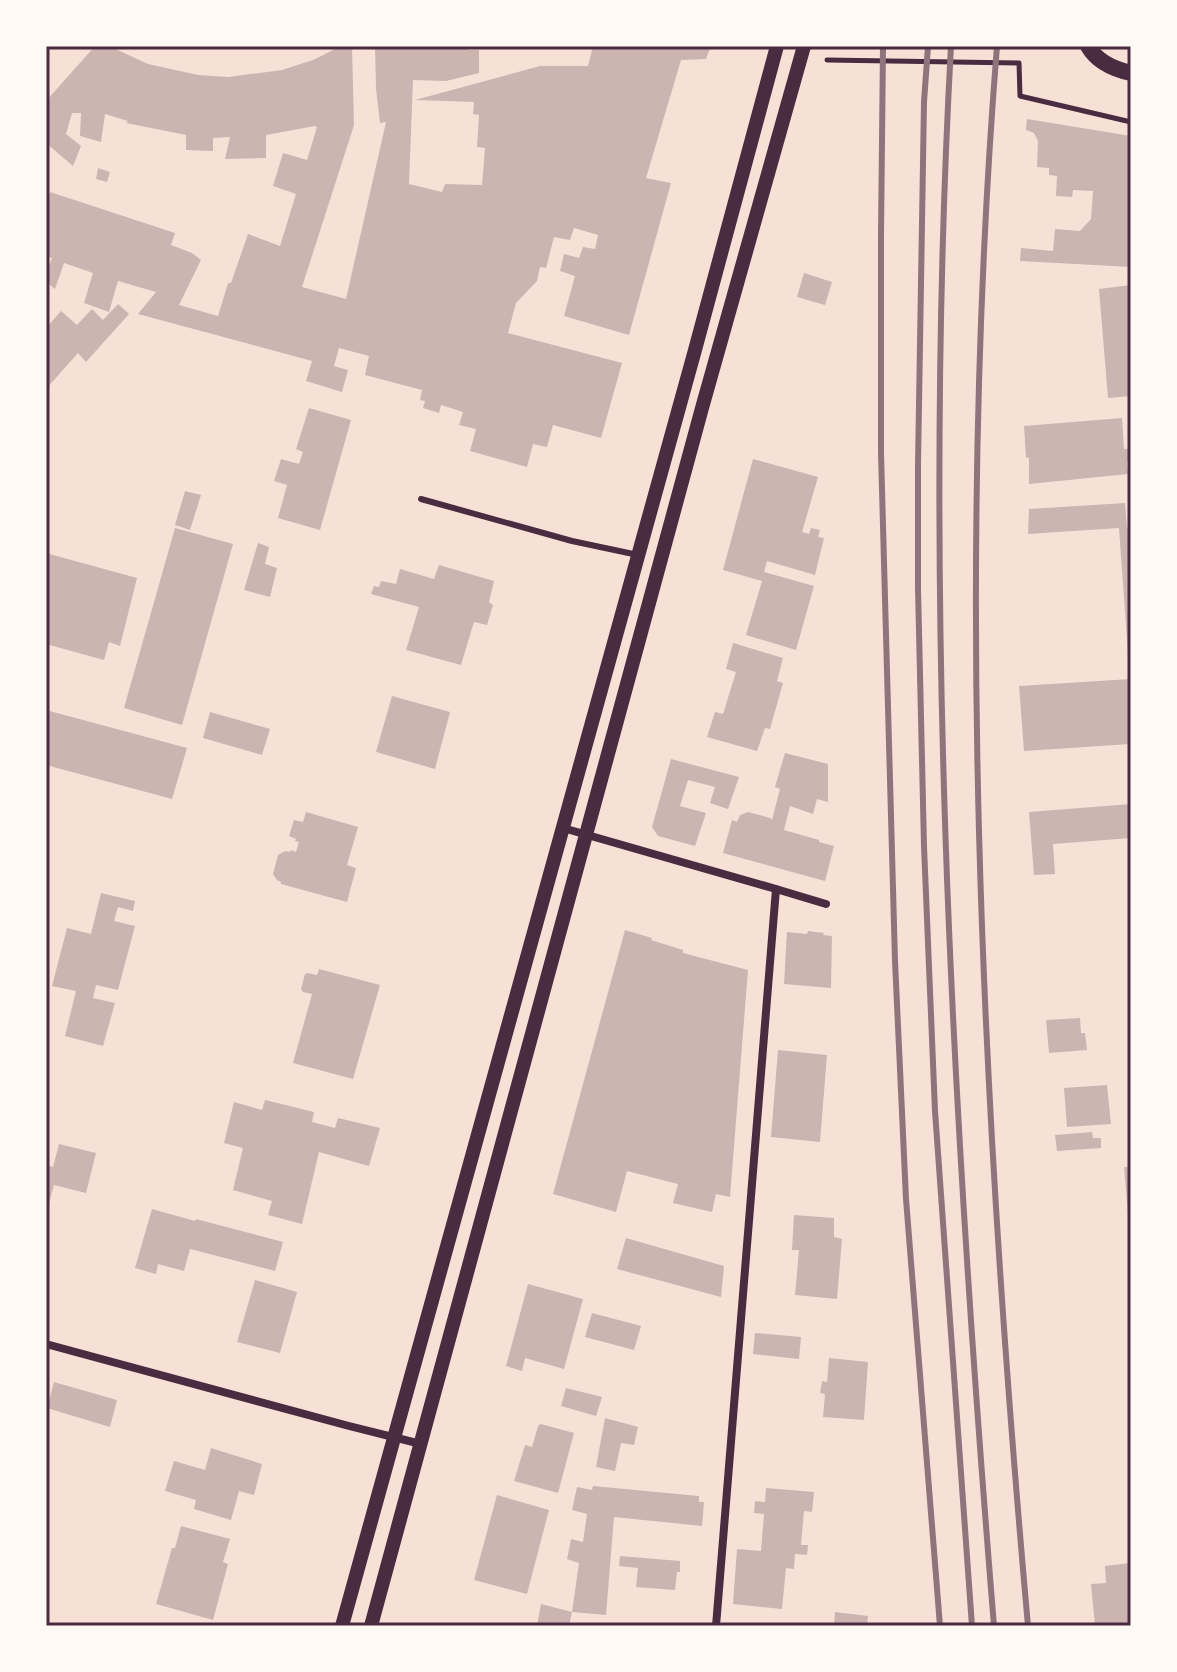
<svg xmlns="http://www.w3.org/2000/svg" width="1177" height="1672" font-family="Montserrat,sans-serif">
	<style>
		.building { fill: #ccb4b1 }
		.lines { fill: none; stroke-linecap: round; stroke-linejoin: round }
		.path { stroke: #4a2c40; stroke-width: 5 }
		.service { stroke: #4a2c40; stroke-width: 6 }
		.minor { stroke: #4a2c40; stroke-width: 8 }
		.tertiary { stroke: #4a2c40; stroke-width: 14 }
		.secondary { stroke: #4a2c40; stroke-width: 16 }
		.rail { stroke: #8f747c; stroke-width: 6 }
		.neatline { fill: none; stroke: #4a2c40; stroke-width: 3 }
	</style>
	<rect width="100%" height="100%" fill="#f7e1d7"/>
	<g class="building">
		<polygon points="95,46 109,46 148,64 198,75 228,77 282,70 313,60 341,46 352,46 354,125 302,287 346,299 386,122 380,123 376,89 375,46 468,46 468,50 479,50 479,73 446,81 413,80 409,184 442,192 445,184 482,185 485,148 477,147 479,115 473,114 474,102 415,100 540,66 588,66 593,46 711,46 706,59 681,60 646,178 671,183 629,335 564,316 575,276 560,271 564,254 579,258 583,247 595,249 598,235 574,228 570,240 554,237 546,268 540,267 537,281 516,303 508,333 622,363 601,438 553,425 547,447 533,444 527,467 470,451 476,429 459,425 463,412 441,405 439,413 423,408 425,401 420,400 422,390 365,375 369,356 339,348 334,366 348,370 342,392 306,381 312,361 138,314 156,292 118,281 109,312 84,303 93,273 64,263 55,289 46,282 46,274 52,258 46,256 46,204 50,192 175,233 171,245 192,253 201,260 179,305 218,316 228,283 231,283 248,234 280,246 296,194 273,186 283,153 307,160 317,127 315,126 266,135 266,158 225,159 230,137 213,138 213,151 186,150 186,135 126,123 128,121 105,114 101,142 80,136 81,113 72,113 66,134 81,146 73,166 46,143 46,101"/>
		<polygon points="1027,119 1131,136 1131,267 1020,261 1021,248 1053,251 1055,229 1080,231 1091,219 1093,191 1073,190 1072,197 1056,196 1057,176 1049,175 1049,168 1037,167 1038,141 1034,133 1026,130"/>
		<polygon points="98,168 110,172 107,182 96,179"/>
		<polygon points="804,273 832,282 825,305 797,297"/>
		<polygon points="1131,285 1131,396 1108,398 1099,289"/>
		<polygon points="118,304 129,314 86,362 78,353 46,389 46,328 61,311 77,325 92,309 103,320"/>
		<polygon points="309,408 351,420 320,530 278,518 287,485 274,481 281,459 299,464 303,452 296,449"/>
		<polygon points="1122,418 1124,449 1131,449 1131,462 1127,462 1128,474 1029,484 1029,458 1026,457 1024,426"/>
		<polygon points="753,459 818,477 802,532 809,534 811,528 820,530 818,537 824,538 815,575 767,561 764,572 814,586 796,650 746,635 762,581 723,570"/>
		<polygon points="185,491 201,495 190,530 175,525"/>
		<polygon points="1125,503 1127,528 1131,527 1131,667 1129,667 1119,528 1028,534 1029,509"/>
		<polygon points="175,528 233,544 182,725 124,708"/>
		<polygon points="258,543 269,547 265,564 277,568 270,597 244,590"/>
		<polygon points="46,553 137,578 120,646 109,642 104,660 46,644"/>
		<polygon points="439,565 494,581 489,602 493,605 487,625 474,622 461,665 406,650 419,607 371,594 374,586 379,587 381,581 396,584 400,569 434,579"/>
		<polygon points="733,643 783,658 777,681 783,683 770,729 765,728 757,751 707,737 715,712 723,714 736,672 726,669"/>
		<polygon points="1131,679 1131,744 1024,751 1019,686"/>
		<polygon points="392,696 450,712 435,769 376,752"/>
		<polygon points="46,710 187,748 172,799 46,765"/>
		<polygon points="210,712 270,729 262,755 203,738"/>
		<polygon points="785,753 828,764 828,802 817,799 813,814 790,806 784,830 819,840 819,842 834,846 825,881 723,853 732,820 737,822 740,815 748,812 770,818 772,820 780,789 775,787"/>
		<polygon points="671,759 739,777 728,809 710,803 715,787 688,780 680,806 706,813 695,846 658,836 652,827"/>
		<polygon points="1131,804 1131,838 1053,844 1055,874 1034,875 1029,812"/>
		<polygon points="306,812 358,827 347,865 356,868 347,902 281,884 281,882 277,880 273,874 278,855 285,851 290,852 291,850 296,852 299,842 295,841 296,839 289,836 294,820 303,822"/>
		<polygon points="101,893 135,901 133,911 118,907 114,921 135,926 118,990 96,985 93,998 115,1003 103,1046 65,1036 76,991 52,986 67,928 91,934"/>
		<polygon points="625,930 652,938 651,940 683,950 683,953 748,970 730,1197 716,1194 712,1212 673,1203 678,1184 627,1171 616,1212 553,1194"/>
		<polygon points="808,931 824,933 823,935 832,936 831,988 784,984 787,932 807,934"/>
		<polygon points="319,969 380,985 353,1079 293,1063 312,994 303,992 301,989 305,974 308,973 317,975"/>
		<polygon points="1080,1018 1081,1033 1085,1033 1087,1050 1049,1053 1046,1020"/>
		<polygon points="778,1050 827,1055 820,1142 771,1137"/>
		<polygon points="1107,1085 1111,1124 1067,1127 1064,1088"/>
		<polygon points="265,1100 314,1112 312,1122 335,1128 338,1118 380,1128 369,1166 319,1152 302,1224 268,1215 272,1201 233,1190 243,1148 224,1143 234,1102 262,1110"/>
		<polygon points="1092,1132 1093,1138 1101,1138 1101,1148 1057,1151 1055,1135"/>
		<polygon points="59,1144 96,1153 86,1193 54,1185 46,1214 46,1165 53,1167"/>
		<polygon points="1124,1167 1131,1167 1131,1226 1129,1226"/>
		<polygon points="152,1209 195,1221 196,1219 283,1242 275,1271 190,1249 184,1271 158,1264 156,1274 135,1268"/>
		<polygon points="794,1215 834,1218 834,1237 842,1239 837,1299 795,1295 799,1250 792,1250"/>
		<polygon points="626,1238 724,1266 721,1297 617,1269"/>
		<polygon points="255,1280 297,1292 280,1353 237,1342"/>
		<polygon points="528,1284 583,1299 564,1369 525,1358 522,1371 506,1366"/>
		<polygon points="592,1313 641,1326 634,1350 585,1337"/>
		<polygon points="755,1333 801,1337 799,1359 753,1354"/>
		<polygon points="829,1358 868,1362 864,1420 823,1417 825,1394 820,1393 822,1381 827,1382"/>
		<polygon points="54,1382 117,1400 110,1427 47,1408"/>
		<polygon points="566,1388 602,1397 596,1416 561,1406"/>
		<polygon points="605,1418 638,1427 634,1445 621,1443 615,1471 596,1467"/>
		<polygon points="541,1424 574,1433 558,1493 514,1481 525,1445 532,1447 538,1426"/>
		<polygon points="211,1448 262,1464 254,1495 239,1491 231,1520 194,1509 196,1500 165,1491 174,1461 205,1470"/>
		<polygon points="593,1486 699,1496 699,1502 704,1502 702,1526 614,1517 606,1615 572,1612 579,1563 567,1559 571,1539 583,1542 587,1514 572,1510 577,1487 592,1490"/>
		<polygon points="766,1488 814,1492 812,1512 804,1511 801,1545 808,1545 807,1555 795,1554 794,1569 786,1568 782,1609 733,1604 737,1549 761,1551 764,1514 754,1513 755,1501 765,1502"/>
		<polygon points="497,1495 549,1510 527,1594 474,1580"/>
		<polygon points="181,1526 230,1539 223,1562 228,1564 213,1620 156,1604 172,1548 175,1548"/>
		<polygon points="620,1556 680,1561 680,1572 677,1572 675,1590 636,1587 638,1568 619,1566"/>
		<polygon points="1131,1563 1131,1581 1128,1582 1131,1626 1095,1626 1091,1584 1106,1583 1105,1566"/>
		<polygon points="541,1604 572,1612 569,1626 537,1626"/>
		<polygon points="835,1612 868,1616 867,1626 834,1626"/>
	</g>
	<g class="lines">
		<polyline class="path" points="827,60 1019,63 1020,96 1131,122"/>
		<polyline class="service" points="421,499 572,541 638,555"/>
		<g class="minor">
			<polyline points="563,828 776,889 716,1626"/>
			<polyline points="776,889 826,904"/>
			<polyline points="46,1344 349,1426 421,1444"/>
		</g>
		<g class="tertiary">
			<polyline points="342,1626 695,350 777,46"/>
			<polyline points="371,1626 702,408 804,46"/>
		</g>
		<path class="secondary" d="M 1088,46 C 1097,62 1113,69 1131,73"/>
		<g class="rail">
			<polyline points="883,46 881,235 881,453 895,961 906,1199 940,1626"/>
			<polyline points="928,46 924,102 918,465 918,588 924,846 935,1111 972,1626"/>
			<path d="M 951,46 C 922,573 951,1101 994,1626"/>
			<path d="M 997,46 C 955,572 981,1101 1028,1626"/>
		</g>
	</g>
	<rect width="1177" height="1672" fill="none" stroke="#fffaf5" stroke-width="96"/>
	<rect x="48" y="48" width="1081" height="1576" class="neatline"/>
</svg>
